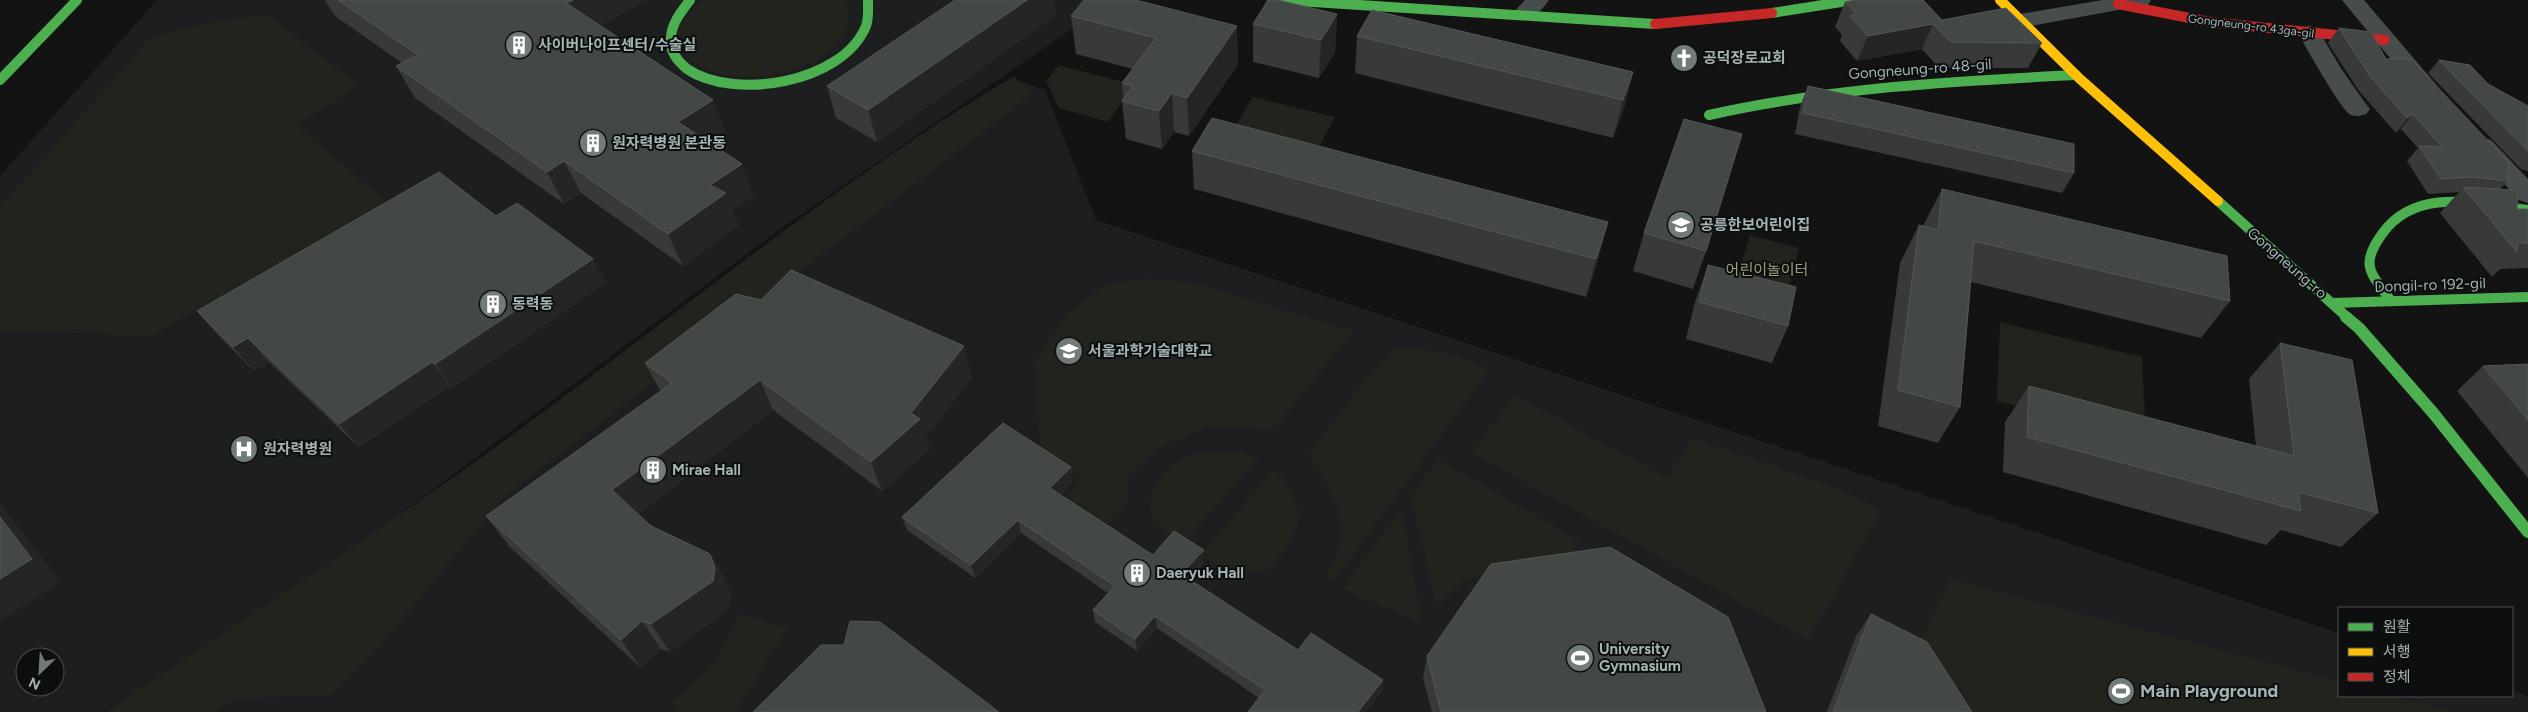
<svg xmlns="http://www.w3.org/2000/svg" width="2528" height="712" font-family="Figtree,'Noto Sans KR',sans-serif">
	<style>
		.built { fill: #1d1e1f; fill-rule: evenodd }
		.green { fill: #22231d }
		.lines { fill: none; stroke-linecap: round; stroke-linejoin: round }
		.street { fill: #474c4c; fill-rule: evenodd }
		.fast-far1 { stroke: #4caf50; stroke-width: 10 }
		.fast { stroke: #4caf50; stroke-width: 12 }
		.slow { stroke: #ffc107; stroke-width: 10 }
		.jam { stroke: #c62828; stroke-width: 10 }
		.wall { fill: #373a39 }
		.shaded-wall { fill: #242524 }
		.building { fill: #434746; stroke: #525857 }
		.labels { text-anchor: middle; stroke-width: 4; stroke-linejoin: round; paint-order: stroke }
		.far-street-label { font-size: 12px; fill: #a4b4b2; stroke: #0d0e0f }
		.poi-label { font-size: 15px; font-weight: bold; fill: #a4b4b2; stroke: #0d0e0f; text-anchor: start }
		.street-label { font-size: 15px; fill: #a4b4b2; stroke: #0d0e0f }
		.park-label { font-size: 15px; fill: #979f7b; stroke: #0d0e0f }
		.near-poi-label { font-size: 18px; font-weight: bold; fill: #a4b4b2; stroke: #0d0e0f; text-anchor: start }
	</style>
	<rect width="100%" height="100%" fill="#131313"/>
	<g class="built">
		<path d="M 157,0 L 1118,0 L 1072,29 L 780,229 L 338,561 L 104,712 L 0,712 L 0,331 L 115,335 L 387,201 L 297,125 L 359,86 L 267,15 L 223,19 L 152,36 L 0,206 L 0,176 ZM 25,657 L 55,657 L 55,687 L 25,687 Z"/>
		<polygon points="1020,81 1045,90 1096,220 2339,633 2339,696 2512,696 2512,690 2528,696 2528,712 146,712 937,135"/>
	</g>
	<g class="green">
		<path d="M 704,0 L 843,0 C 848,6 849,14 848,21 C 838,76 733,90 694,63 C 685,57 680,44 675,35 L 696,4 Z"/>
		<polygon points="268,15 360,86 297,125 387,201 152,336 0,331 0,206 152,36 223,19"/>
		<polygon points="1059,65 1134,85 1108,122 1059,108 1046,81"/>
		<path d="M 1014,76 L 1033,94 L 505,496 L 379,648 L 332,695 L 235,699 L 210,712 L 105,712 C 230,628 357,546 479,459 C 658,331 825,188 1014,76 Z"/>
		<polygon points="1253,97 1335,117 1312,160 1228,138"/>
		<polygon points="1750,235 1799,248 1784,306 1733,291"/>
		<polygon points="1148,278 1199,284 1353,331 1274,430 1208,427 1160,447 1127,479 1127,504 1105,525 1063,498 1081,479 1041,452 1034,362 1065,315 1107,284"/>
		<polygon points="2000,322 2142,357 2146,440 1997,401"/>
		<path d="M 1395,347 C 1430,349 1459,354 1490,369 L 1334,581 L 1328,576 C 1331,565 1338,553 1340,542 C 1344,510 1325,479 1309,454 L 1360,387 Z"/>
		<polygon points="1514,394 1667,478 1693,438 1840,489 1881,510 1809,641 1472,453"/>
		<path d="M 1239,451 L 1259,458 L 1185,541 L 1175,541 C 1154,526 1141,504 1159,480 C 1164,472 1173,463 1181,459 C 1199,450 1219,451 1239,451 Z"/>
		<polygon points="1438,459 1580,541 1567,561 1526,559 1464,581 1436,608 1411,496"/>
		<path d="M 1274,469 C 1304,494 1306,527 1280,556 C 1276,561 1272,568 1267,570 C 1245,578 1223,570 1205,558 L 1204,551 Z"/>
		<polygon points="1401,509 1423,624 1342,589"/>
		<polygon points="1950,579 2339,681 2339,696 2393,696 2455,712 1887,712"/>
		<polygon points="740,613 788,628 736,712 678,712 671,703 714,664"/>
	</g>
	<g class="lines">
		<g class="street">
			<path d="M 1525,0 L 1549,0 C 1541,12 1530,22 1515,19 L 1512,14 Z"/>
			<polygon points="2103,0 2151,0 2148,5 2140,6 2020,28 2012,26 2009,21 2012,16 2020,14"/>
			<polygon points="2342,0 2364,0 2433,81 2437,86 2433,91 2425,93 2417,91"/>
			<path d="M 2309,26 L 2317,28 L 2342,70 L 2366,104 L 2370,109 L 2366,114 C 2361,116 2356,117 2351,115 C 2340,109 2306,47 2298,33 L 2301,28 Z"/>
			<polygon points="2483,138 2491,140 2528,179 2528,203 2519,200 2475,152 2471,146 2475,140"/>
		</g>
		<g class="fast-far1">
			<path d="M 690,0 C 682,11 672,22 671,37 C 669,50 677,61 687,69 C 734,101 843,83 866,26 C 869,18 868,9 868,0"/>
			<polyline points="1282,0 1655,24"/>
			<polyline points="1772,13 1854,0"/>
			<polyline points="0,80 77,0"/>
			<path d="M 1709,115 C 1830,88 1952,81 2076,75"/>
			<polyline points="2218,201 2348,318"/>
			<path d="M 2391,301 C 2371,273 2359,266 2382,234 C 2416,186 2478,204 2528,210"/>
			<polyline points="2333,303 2528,297"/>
		</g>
		<polyline class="fast" points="2346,317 2359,328 2434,414 2528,532"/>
		<polyline class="slow" points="2000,0 2080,79 2218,201"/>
		<g class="jam">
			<polyline points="2118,4 2210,22 2385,40"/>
			<polyline points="1655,24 1772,13"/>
		</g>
	</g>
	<g class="wall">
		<polygon points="325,0 647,0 600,25 713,100 725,132 709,143 754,196 732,210 739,225 683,266 581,193 564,204 415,98 396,66 402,63 335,16"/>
		<polygon points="955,0 1054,0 1056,15 877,142 836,118 827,86"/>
		<polygon points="1084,0 1238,64 1189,136 1174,132 1162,149 1126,139 1122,101 1123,99 1122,83 1133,69 1076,54 1071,16"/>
		<polygon points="1845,2 1942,20 2042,43 2028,68 1939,68 1922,49 1857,61 1840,41 1842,35 1835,27"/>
		<polygon points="1337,14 1335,52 1319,78 1253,62 1253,24"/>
		<polygon points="2339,28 2386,59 2508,181 2500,189 2517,209 2528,209 2528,268 2500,269 2492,277 2440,213 2459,192 2428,194 2407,161 2418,148 2401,129 2396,133 2359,91 2328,43"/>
		<polygon points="1357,36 1633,72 1624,109 1613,138 1355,73"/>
		<polygon points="2439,60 2528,127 2528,171 2521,169 2428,73"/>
		<polygon points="1808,86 2074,173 2062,193 1795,134 1800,107"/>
		<polygon points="1192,151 1608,222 1598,260 1586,297 1194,189"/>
		<polygon points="1942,189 2230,301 2201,338 1971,282 1960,407 1938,443 1878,426 1900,263 1919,225 1923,226"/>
		<polygon points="496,216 606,283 452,388 450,386 359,447 269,362 254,371 218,335 197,311"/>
		<polygon points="1644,233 1706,251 1693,289 1633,271"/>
		<polygon points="1708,265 1788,326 1772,363 1686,339 1695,302"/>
		<polygon points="2280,343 2378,513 2341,547 2281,530 2266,545 2003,472 2005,422 2029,386 2256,446 2249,379"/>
		<polygon points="645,363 972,377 926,437 930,449 882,491 773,410 638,514 651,526 710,554 727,583 731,597 729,609 670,652 661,649 641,668 509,546 486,516 661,392"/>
		<polygon points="2528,364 2528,478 2457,391 2483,366"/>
		<polygon points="1071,467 1073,481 1060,495 1153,555 1204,563 1190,579 1298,650 1383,680 1381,692 1366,712 1248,712 1259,698 1157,628 1137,651 1095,622 1093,610 1108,593 1021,533 975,578 907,530 902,517"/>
		<polygon points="1871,614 1972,712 1827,712 1856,636"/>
		<polygon points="1427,656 1766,712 1432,712 1423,678"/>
	</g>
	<g class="shaded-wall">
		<polygon points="573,0 647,0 581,35 566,3"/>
		<polygon points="1027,0 1054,0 1056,15 877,142 868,110"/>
		<polygon points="1337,14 1335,52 1319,78 1321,40"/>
		<polygon points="1933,24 1922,49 1857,61 1868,36"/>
		<polygon points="1237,26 1238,64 1189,136 1187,98"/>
		<polygon points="1633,72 1624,109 1613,138 1623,100"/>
		<polygon points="1172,93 1174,132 1162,149 1159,111"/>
		<polygon points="713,100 725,132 691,154 678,122"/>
		<polygon points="2413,114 2401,129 2396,133 2407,118"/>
		<polygon points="564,161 581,193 564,204 547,172"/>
		<polygon points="742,164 754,196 732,210 739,225 683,266 668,234 710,185"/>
		<polygon points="1608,222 1598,260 1586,297 1596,259"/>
		<polygon points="593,259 606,283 452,388 435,364"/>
		<polygon points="248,338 269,362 254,371 233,347"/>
		<polygon points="964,346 972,377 926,437 930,449 882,491 871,462 911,413"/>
		<polygon points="432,362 450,386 359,447 339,424"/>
		<polygon points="760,380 773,410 631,519 612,490"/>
		<polygon points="1071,467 1073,481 1052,502 1050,488"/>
		<polygon points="0,503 61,582 0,621"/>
		<polygon points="1018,520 1021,533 975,578 971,565"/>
		<polygon points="1204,550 1204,563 1183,587 1181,574"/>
		<polygon points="710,554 727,583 731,597 729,609 670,652 651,624"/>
		<polygon points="1155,616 1157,628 1137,651 1135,639"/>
		<polygon points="642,621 661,649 641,668 621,640"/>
		<polygon points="1383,680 1381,692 1366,712 1358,712"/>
	</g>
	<g class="building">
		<polygon points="338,0 573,0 566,3 713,100 678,122 742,164 710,185 726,193 668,234 564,161 547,172 396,66 418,55"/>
		<polygon points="955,0 1027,0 868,110 827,86"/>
		<polygon points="1084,0 1136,0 1237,26 1187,98 1172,93 1159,111 1122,101 1133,86 1122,83 1156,38 1071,16"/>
		<polygon points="1268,0 1278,0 1337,14 1321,40 1253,24"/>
		<polygon points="1854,0 1923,0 1942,20 2006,8 2042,43 1951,42 1933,24 1868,36 1850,16 1856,14 1845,2"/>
		<polygon points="1372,10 1633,72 1623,100 1357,36"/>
		<polygon points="2339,28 2371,32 2386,59 2411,59 2508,162 2508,181 2473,177 2441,179 2419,146 2442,147 2413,114 2407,118 2370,76"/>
		<polygon points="2439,60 2470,65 2488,84 2528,106 2528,151"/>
		<polygon points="1808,86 2074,144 2074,173 1803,113"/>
		<polygon points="1212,118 1608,222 1596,259 1192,151"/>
		<polygon points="1684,119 1742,134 1706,251 1644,233"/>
		<polygon points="439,172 496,216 517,203 593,259 435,364 432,362 339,424 248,338 233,347 197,311"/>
		<polygon points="2463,187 2518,190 2517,209 2528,209 2528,243 2517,243 2517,252"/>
		<polygon points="1942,189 2227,256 2230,301 1974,241 1960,407 1898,390 1919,225 1938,230"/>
		<polygon points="1708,265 1796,287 1788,326 1699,302"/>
		<polygon points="791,270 964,346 911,413 920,419 871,462 760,380 612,490 651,526 710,554 715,568 713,581 651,624 642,621 621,640 486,516 672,383 645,363 736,294 761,300"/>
		<polygon points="2280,343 2352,360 2378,513 2298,492 2301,511 2027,437 2029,386 2294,456"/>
		<polygon points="2528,364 2528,420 2483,366"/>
		<polygon points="1003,423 1071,467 1050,488 1153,555 1174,531 1204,550 1181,574 1298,650 1311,633 1383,680 1358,712 1248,712 1265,690 1155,616 1135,639 1113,624 1093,610 1115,586 1018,520 971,565 902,517"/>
		<polygon points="0,517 32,559 0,579"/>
		<polygon points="1610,547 1728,617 1766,712 1441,712 1427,656 1491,564"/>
		<polygon points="1871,614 1927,642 1972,712 1833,712"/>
		<polygon points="850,621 880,622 999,712 753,712 821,645 844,645"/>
	</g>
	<defs>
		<g id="building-disc" transform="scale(1.4375)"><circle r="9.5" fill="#717c7a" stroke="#0d0e0f"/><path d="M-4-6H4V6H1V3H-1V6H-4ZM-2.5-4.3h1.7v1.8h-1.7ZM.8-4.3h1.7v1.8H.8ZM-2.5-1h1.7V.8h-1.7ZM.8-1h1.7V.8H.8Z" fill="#fff"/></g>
		<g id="church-disc" transform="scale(1.4375)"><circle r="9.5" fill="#717c7a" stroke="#0d0e0f"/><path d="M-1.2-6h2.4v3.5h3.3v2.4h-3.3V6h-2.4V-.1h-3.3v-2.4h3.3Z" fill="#fff"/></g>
		<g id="school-disc" transform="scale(1.4375)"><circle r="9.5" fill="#717c7a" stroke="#0d0e0f"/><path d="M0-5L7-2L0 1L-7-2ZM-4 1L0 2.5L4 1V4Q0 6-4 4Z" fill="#fff"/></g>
		<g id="university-disc" transform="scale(1.4375)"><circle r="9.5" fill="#717c7a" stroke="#0d0e0f"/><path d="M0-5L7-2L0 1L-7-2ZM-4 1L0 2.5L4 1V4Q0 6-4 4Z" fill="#fff"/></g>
		<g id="hospital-disc" transform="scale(1.4375)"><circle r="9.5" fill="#717c7a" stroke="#0d0e0f"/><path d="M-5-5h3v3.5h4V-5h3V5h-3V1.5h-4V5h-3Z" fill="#fff"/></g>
		<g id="stadium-disc" transform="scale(1.4375)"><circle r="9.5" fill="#717c7a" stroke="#0d0e0f"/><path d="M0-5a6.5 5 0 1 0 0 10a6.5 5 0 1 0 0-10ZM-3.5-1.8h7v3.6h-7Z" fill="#fff"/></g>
	</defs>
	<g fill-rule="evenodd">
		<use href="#building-disc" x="519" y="45"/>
		<use href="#church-disc" x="1684" y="58"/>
		<use href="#building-disc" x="593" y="143"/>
		<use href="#school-disc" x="1681" y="225"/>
		<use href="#building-disc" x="493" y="304"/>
		<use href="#university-disc" x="1069" y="351"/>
		<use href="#hospital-disc" x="244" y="449"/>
		<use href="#building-disc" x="653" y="470"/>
		<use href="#building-disc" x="1137" y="573"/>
		<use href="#stadium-disc" x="1580" y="658"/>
		<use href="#stadium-disc" x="2121" y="691"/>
	</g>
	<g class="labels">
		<g class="far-street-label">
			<text transform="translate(2251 26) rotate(7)" y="4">Gongneung-ro 43ga-gil</text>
		</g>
		<g class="poi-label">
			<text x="538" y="50">사이버나이프센터/수술실</text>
			<text x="1703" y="63">공덕장로교회</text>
			<text x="612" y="148">원자력병원 본관동</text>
			<text x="1700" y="230">공릉한보어린이집</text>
			<text x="512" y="309">동력동</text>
			<text x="1088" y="356">서울과학기술대학교</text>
			<text x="263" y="454">원자력병원</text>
			<text x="672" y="475">Mirae Hall</text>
			<text x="1156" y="578">Daeryuk Hall</text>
			<text x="1599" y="654">University<tspan x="1599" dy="17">Gymnasium</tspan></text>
		</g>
		<g class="street-label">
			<text transform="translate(1920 69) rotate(-4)" y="5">Gongneung-ro 48-gil</text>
			<text transform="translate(2287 263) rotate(41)" y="5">Gongneung-ro</text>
			<text transform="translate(2430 285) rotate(-2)" y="5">Dongil-ro 192-gil</text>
		</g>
		<g class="park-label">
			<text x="1767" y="275">어린이놀이터</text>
		</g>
		<g class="near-poi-label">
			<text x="2140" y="697">Main Playground</text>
		</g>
	</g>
	<rect x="2338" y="607" width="175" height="90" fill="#0d0e0f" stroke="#495050"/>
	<rect x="2348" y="623" width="25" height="8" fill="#4caf50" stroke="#495050"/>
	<text x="2383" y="632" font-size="15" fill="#a4b4b2">원활</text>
	<rect x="2348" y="648" width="25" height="8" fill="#ffc107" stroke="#495050"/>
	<text x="2383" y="657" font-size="15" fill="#a4b4b2">서행</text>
	<rect x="2348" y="673" width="25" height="8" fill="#c62828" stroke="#495050"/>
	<text x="2383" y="682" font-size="15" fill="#a4b4b2">정체</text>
	<g transform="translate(40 672) rotate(205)"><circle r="24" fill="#0d0e0f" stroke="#495050"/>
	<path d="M0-4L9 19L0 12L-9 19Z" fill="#717c7a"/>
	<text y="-8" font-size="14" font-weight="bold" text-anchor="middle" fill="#a4b4b2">N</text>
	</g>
</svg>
